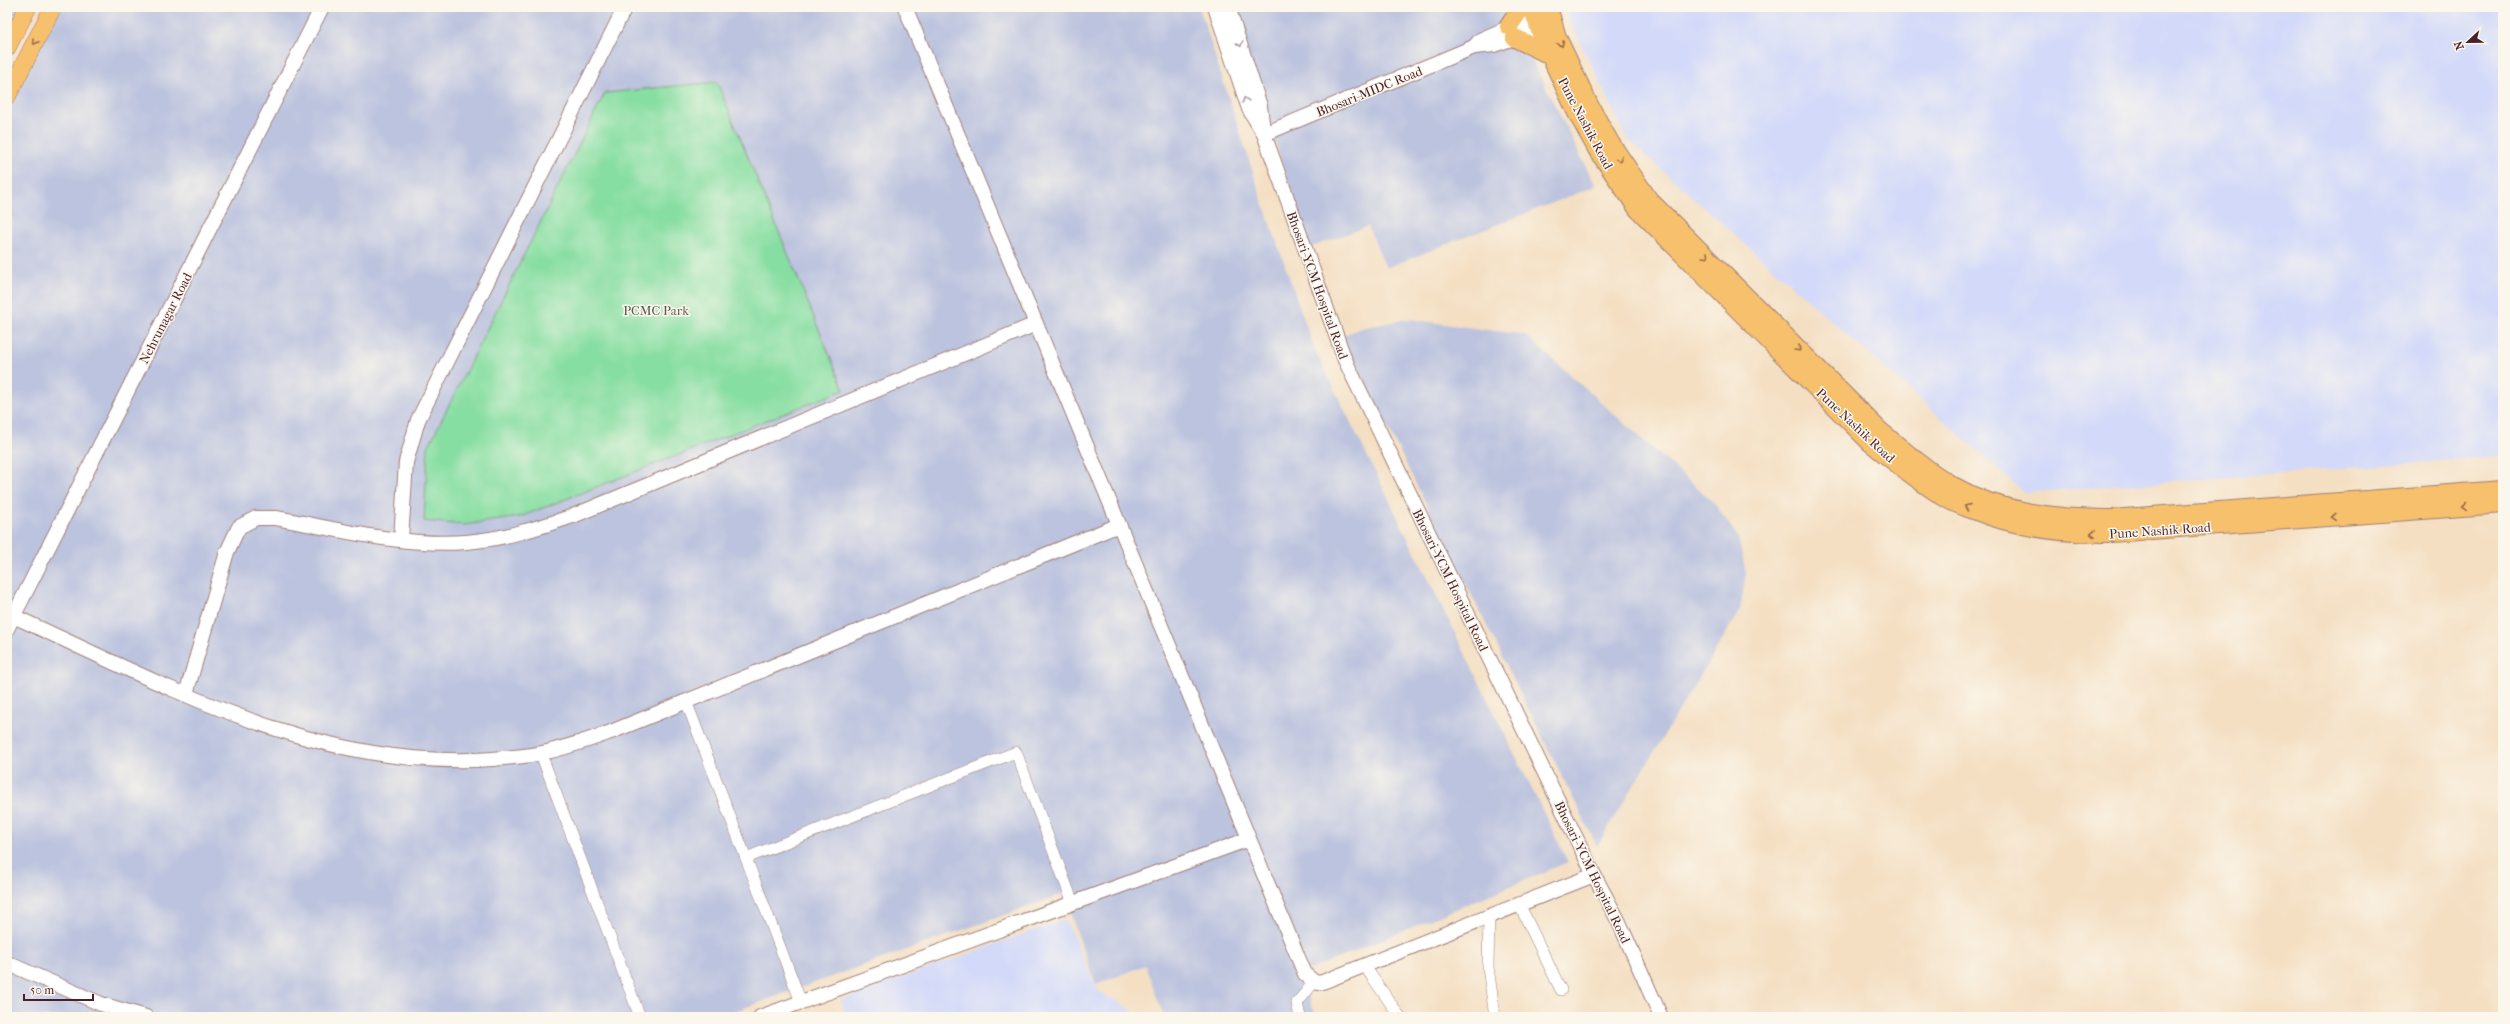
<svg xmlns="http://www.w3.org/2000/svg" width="2510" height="1024" font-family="'IM FELL French Canon',serif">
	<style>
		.built { fill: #d2d9f9 }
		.industrial { fill: #bcc3de }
		.green { fill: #87dea2; stroke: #687e66 }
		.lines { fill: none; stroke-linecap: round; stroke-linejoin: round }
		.minor-casing { stroke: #9f7f77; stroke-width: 12 }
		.tertiary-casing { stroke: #9f7f77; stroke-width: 16 }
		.primary-casing { stroke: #9f7f77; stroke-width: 18 }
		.trunk-casing { stroke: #9f7f77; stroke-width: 20 }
		.minor { stroke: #fff; stroke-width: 11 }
		.tertiary { stroke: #fff; stroke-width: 14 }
		.primary { stroke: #f7c06c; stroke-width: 17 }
		.trunk { stroke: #f7c06c; stroke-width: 18 }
		.oneway { stroke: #986748 }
		.oneway2 { stroke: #ae9aa0 }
		.labels { text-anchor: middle; stroke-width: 3; stroke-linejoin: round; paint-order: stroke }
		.street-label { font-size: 13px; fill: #4a1f2b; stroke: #fbf7ec }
		.park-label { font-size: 13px; fill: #5c584f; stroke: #fbf7ec }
	</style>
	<rect width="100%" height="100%" fill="#fbf7ec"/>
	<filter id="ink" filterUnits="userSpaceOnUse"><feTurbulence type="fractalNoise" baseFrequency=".025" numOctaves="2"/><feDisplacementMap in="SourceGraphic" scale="8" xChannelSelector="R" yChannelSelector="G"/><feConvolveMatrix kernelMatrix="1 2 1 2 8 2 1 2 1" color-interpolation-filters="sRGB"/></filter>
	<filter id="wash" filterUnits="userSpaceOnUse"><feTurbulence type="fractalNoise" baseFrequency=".012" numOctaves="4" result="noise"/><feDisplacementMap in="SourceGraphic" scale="16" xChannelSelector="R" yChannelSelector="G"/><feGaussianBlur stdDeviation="0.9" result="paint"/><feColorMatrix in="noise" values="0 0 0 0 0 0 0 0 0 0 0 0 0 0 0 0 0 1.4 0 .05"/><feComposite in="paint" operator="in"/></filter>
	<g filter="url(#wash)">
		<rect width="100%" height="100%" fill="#f4dfc3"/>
		<g class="built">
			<polygon points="1563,7 2503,7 2503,456 2025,493 1628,140"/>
			<polygon points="1065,919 1098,991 1132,1010 1134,1017 847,1017 840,1000"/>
		</g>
		<g class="industrial">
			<polygon points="7,7 21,7 7,34"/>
			<polygon points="56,7 1199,7 1262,200 1314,348 1568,862 1300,974 1316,1017 1164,1017 1145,965 1096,985 1063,894 719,1017 7,1017 7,103"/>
			<polygon points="1232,7 1505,7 1596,186 1386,268 1368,226 1309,248"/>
			<polygon points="1408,319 1525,335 1714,503 1738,537 1746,574 1740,610 1597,846 1342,336 1361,328"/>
		</g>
		<polygon class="green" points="717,82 844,390 520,517 464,525 424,521 428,447 605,93"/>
	</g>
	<g filter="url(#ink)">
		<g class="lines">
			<g class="minor-casing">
				<g id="minor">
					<polyline points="686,701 801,1002"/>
					<polyline points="541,754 640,1017"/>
					<polyline points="746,858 1016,752 1073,903"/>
					<polyline points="1519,904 1561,990"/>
					<polyline points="1489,916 1488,967 1495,1017"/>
					<polyline points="1364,965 1400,1017"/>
					<polyline points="1300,1017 1297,1003 1314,982"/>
				</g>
			</g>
			<g class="tertiary-casing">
				<g id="tertiary">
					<polyline points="905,7 1305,974 1314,982 1320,983 1594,875"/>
					<polyline points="1215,7 1249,109 1264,134 1345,360 1594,875 1619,922 1661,1017"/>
					<polyline points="1228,7 1260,106 1263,130"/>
					<polyline points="1474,47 1480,40 1544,12"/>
					<polyline points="1264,134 1474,47 1494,45 1549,26"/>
					<polyline points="401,540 406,462 418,420 625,7"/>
					<path d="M 13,616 C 165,685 320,772 492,759 C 508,757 526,757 542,753 C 566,748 588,740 611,732 L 1119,525"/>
					<polyline points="7,629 322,7"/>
					<path d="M 186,694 L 227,552 L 236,533 L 239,527 L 256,518 L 276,518 C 338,529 402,547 466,542 C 503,539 538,528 573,516 L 1036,324"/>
					<polyline points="7,963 101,1004 146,1017"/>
					<polyline points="760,1017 1249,839"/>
				</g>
			</g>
			<g class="primary-casing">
				<g id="primary">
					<polyline points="7,48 28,7"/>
					<polyline points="7,97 53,7"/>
				</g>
			</g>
			<g class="trunk-casing">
				<g id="trunk">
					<path d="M 1532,7 L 1544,42 L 1577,113 L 1597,149 L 1638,209 L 1870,442 C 1895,462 1919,482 1946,498 C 1954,503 1963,506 1971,509 C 2017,528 2062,534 2111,533 L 2503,504"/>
					<path d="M 1548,7 L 1557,37 L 1590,107 L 1609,141 L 1649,200 L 1880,431 C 1903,450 1927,471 1953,486 C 2001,513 2056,519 2110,519 L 2503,490"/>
					<polyline points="1509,26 1522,7"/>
					<polyline points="1515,38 1550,55"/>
				</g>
			</g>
			<use href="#minor" class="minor"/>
			<use href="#tertiary" class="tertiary"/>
			<use href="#primary" class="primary"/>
			<use href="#trunk" class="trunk"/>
		</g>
		<defs><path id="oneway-chevron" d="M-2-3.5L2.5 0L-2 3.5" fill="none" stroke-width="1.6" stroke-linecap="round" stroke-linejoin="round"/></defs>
		<g class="oneway">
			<use href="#oneway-chevron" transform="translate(35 42) rotate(117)"/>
			<use href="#oneway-chevron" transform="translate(1561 44) rotate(65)"/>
			<use href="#oneway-chevron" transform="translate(1620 159) rotate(57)"/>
			<use href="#oneway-chevron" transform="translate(1706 256) rotate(45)"/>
			<use href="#oneway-chevron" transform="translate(1798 349) rotate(45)"/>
			<use href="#oneway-chevron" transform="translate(1967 507) rotate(-158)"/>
			<use href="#oneway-chevron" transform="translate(2464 507) rotate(176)"/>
			<use href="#oneway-chevron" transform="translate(2334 517) rotate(176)"/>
			<use href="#oneway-chevron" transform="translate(2093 534) rotate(179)"/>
		</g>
		<g class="oneway2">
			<use href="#oneway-chevron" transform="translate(1240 44) rotate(72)"/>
			<use href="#oneway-chevron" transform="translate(1245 100) rotate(-108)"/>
		</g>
	</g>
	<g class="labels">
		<g class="street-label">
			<text transform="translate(1369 91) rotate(-22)" y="5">Bhosari-MIDC Road</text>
			<text transform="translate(1586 123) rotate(62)" y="5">Pune Nashik Road</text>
			<text transform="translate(1318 285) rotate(70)" y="5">Bhosari-YCM Hospital Road</text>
			<text transform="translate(165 318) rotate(-63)" y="5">Nehrunagar Road</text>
			<text transform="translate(1856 425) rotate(43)" y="5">Pune Nashik Road</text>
			<text transform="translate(2160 530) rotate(-4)" y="5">Pune Nashik Road</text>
			<text transform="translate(1451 580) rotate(64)" y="5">Bhosari-YCM Hospital Road</text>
			<text transform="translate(1593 872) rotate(64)" y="5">Bhosari-YCM Hospital Road</text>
		</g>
		<g class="park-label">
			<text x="656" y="315">PCMC Park</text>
		</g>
	</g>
	<rect width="2510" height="1024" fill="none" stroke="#fbf7ec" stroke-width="24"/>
	<g transform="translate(2468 42) rotate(248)" stroke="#fbf7ec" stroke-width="3" paint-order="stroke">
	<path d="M0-3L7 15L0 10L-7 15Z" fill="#4a1f2b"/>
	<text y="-6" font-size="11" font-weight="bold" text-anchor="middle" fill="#4a1f2b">N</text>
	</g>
	<path d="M24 994v6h69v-6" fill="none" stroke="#4a1f2b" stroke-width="2"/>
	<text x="30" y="994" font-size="12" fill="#4a1f2b" stroke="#fbf7ec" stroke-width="3" paint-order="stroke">50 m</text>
</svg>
